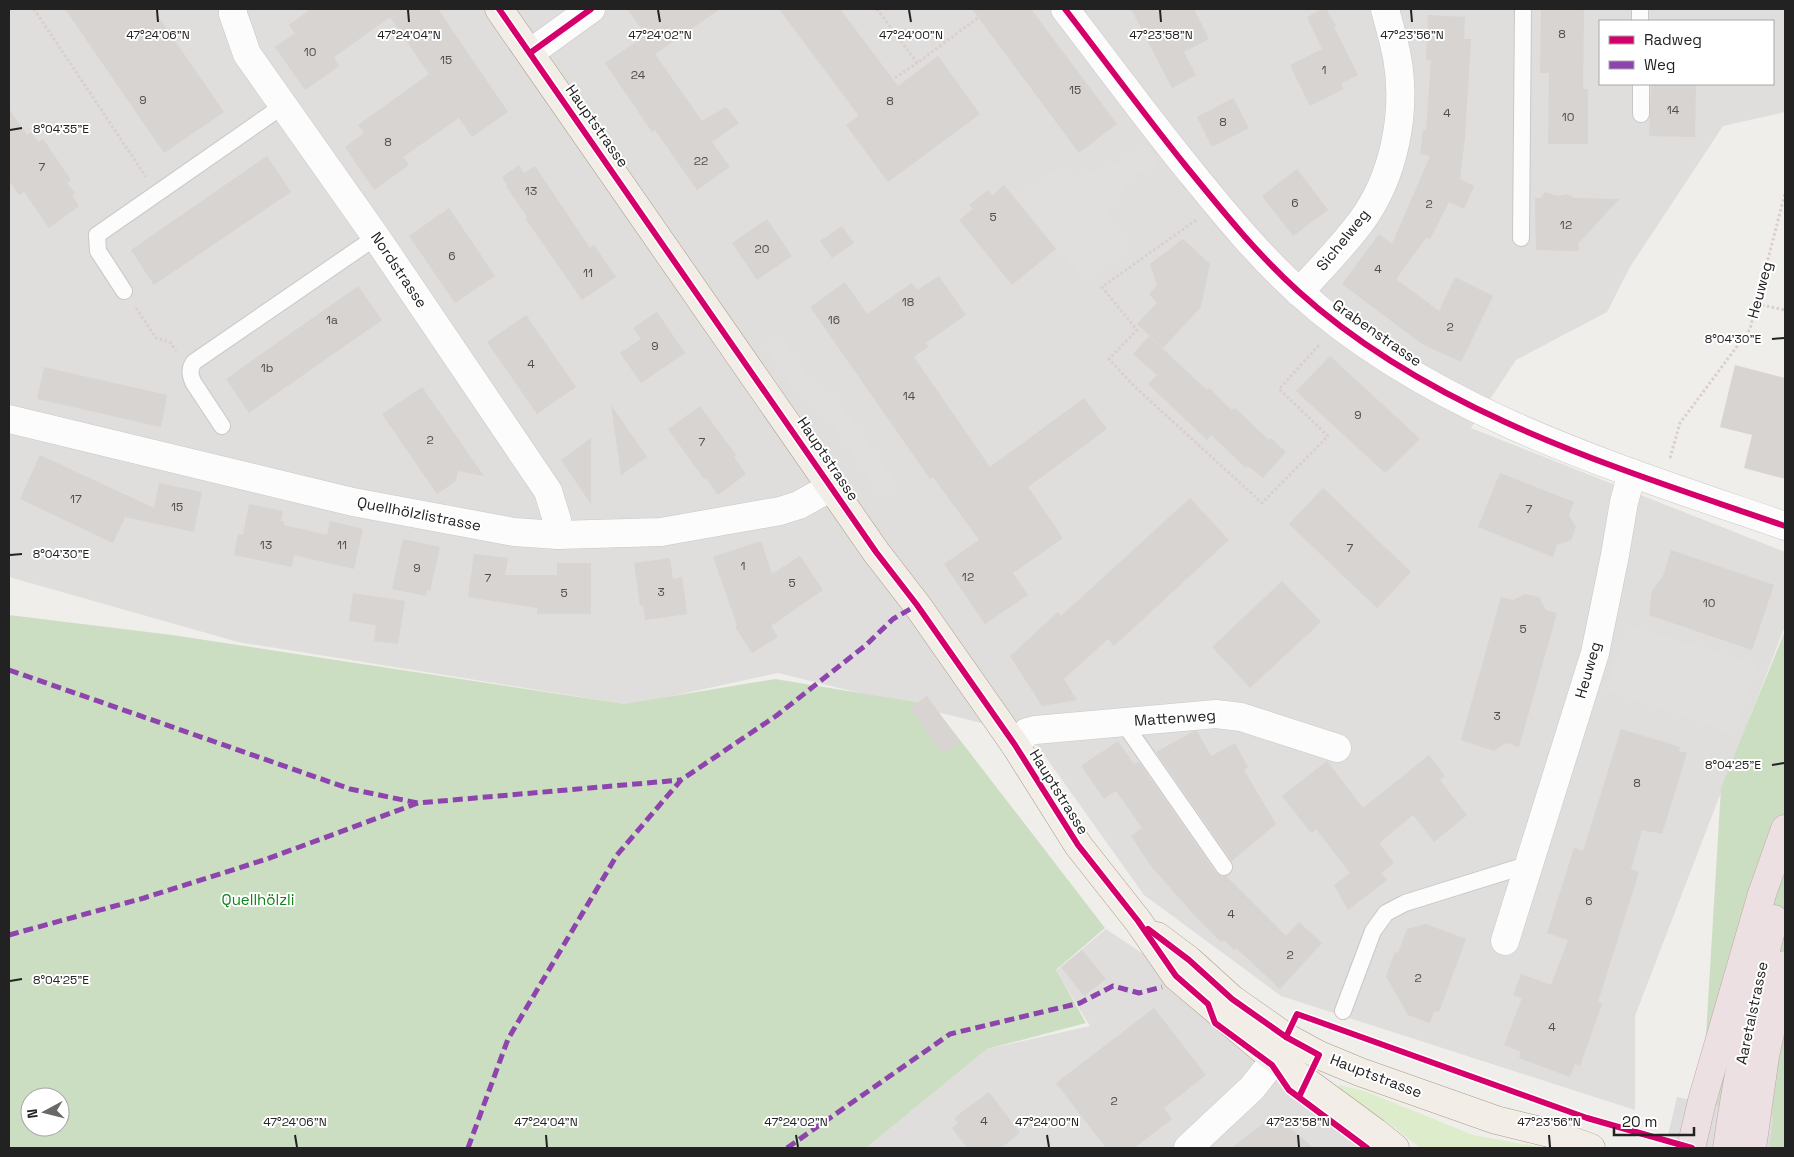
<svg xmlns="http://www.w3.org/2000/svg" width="1794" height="1157" font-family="'Space Grotesk',sans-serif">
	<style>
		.residential { fill: #dfdedc; fill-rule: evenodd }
		.grass { fill: #ddeccb }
		.forest { fill: #cbdec1; fill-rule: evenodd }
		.parking { fill: #e0dfde }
		.pier { fill: #dedddd }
		.building { fill: #d7d4d2 }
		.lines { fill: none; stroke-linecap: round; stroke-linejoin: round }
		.lane-casing { stroke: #c9c8c7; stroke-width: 18 }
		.street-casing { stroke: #c9c8c7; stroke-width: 29 }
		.primary-casing { stroke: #a79c86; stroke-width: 29 }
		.highway-casing { stroke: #c5a2ac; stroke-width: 29 }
		.path { stroke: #dccecd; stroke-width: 3; stroke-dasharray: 2.5 2.5; stroke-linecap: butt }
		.lane { stroke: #fdfcfc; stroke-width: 16 }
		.street { stroke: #fdfcfc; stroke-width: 28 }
		.primary { stroke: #f3ede7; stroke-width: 28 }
		.highway { stroke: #ece0e2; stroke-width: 28 }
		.quiet { stroke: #8e44ad; stroke-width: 5; stroke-dasharray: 10 5; stroke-linecap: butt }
		.cycleway-casing { stroke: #fff; stroke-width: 9 }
		.cycleway { stroke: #d6006c; stroke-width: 6 }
		.ticks { fill: none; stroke: #222; stroke-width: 2 }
		.labels { text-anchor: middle; stroke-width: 4; stroke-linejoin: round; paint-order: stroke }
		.number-label { font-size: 12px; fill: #4f4e4e }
		.street-label { font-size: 15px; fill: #222; stroke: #fff }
		.park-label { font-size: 15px; fill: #0c8416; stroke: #fff }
		.ticks-label { font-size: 12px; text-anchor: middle; fill: #222; stroke: #fff; stroke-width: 4; stroke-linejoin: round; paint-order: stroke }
	</style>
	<rect width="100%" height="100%" fill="#f0eeeb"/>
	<g class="residential">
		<path d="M 9,9 L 1785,9 L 1785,112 L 1723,126 L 1630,267 L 1607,312 L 1516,360 L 1471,428 L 1785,552 L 1785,626 L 1635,1016 L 1635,1110 L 1281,996 L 1144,895 L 1030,735 L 778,673 L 631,705 L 238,642 L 9,577 ZM 1600,21 L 1773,21 L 1773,84 L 1600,84 Z"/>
		<polygon points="1106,929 1176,976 1381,1148 866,1148 987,1049 1090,1026 1056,971"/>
	</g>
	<polygon class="grass" points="1340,1085 1367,1092 1473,1135 1546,1148 1420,1148 1395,1128 1336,1089"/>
	<g class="forest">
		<path d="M 9,615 L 172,635 L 625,704 L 775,679 L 933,705 L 1105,928 L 1056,970 L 1086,1023 L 987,1049 L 866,1148 L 9,1148 ZM 30,1097 L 60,1097 L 60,1127 L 30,1127 Z"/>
		<polygon points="1785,631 1785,1148 1691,1148 1702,1101 1721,788"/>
	</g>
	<g class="parking">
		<polygon points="1145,146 1158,164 1132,177 1105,216 1129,244 1088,283 1018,201 1049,173 1080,176 1118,163"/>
		<polygon points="781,336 809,378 839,402 899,486 882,497 824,413 793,388 764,347"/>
		<polygon points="1628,625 1754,664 1753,667 1756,669 1734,734 1606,691"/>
	</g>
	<polygon class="pier" points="1677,1097 1773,1117 1769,1148 1665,1148"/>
	<g class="building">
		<polygon points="65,9 153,9 224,112 164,153"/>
		<polygon points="311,9 438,9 508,112 472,137 459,118 403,157 409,165 374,190 345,147 364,133 358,125 429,74 390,17 334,57 339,66 305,90 275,47 295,33 289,25"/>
		<polygon points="627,9 720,9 655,54 702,121 726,107 739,123 712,142 730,167 697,190 655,130 652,132 605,63 646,35"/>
		<polygon points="779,9 840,9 898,86 938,56 980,114 888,182 846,125 859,116"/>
		<polygon points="972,9 1031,9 1117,124 1079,153"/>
		<polygon points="1131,9 1194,9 1209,39 1184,52 1196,75 1172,88"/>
		<polygon points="1323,9 1326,9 1336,26 1334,27 1358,75 1341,84 1344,89 1310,106 1290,65 1322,49 1307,17"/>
		<polygon points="1541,9 1584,9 1583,89 1588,89 1588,144 1548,144 1549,73 1540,73"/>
		<polygon points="1428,15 1465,17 1464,39 1471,39 1465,137 1460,179 1474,186 1464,209 1449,202 1430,239 1426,238 1396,279 1439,311 1455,277 1493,296 1461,362 1422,344 1342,284 1379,234 1392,244 1430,156 1420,154 1423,130 1426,130 1431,61 1427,60 1426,58"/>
		<polygon points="1651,84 1696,84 1695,137 1649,136"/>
		<polygon points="1233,98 1249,128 1212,147 1197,117"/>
		<polygon points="9,109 27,135 31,132 38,142 43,139 71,180 67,183 75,193 72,195 79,206 49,228 24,192 19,195 9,180"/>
		<polygon points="267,156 291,192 154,285 131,250"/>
		<polygon points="519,165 524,173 535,166 590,248 594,245 616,277 582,300 525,218 527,217 506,186 507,185 502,177"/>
		<polygon points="1297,169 1328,210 1293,236 1262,196"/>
		<polygon points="1004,185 1056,249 1012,285 959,220 973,209 969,205 988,190 992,196"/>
		<polygon points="1545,192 1557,196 1567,194 1574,198 1619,199 1578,244 1579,251 1536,250 1535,198 1541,198"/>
		<polygon points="449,208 495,276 455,303 409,236"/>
		<polygon points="767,219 792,256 757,280 732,243"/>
		<polygon points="842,226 854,243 832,258 820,241"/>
		<polygon points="1183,239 1210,264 1201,307 1163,348 1137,324 1157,303 1149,294 1157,285 1150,264"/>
		<polygon points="939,276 966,315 926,343 928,347 914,357 990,467 1084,398 1107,429 1028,487 1063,538 1013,573 1028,595 985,624 944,564 979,540 933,477 930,479 810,307 845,282 867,314 912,283 917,290"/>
		<polygon points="358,286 382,320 249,413 226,379"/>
		<polygon points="657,312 685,353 641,383 620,353 641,339 633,328"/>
		<polygon points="526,315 576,387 537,414 487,342"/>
		<polygon points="1149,336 1207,390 1209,388 1232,410 1235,408 1269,440 1271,438 1286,452 1263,478 1248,466 1246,468 1211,435 1207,440 1148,384 1157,375 1133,354"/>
		<polygon points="1330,356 1420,439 1385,473 1296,391"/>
		<polygon points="1735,365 1785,378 1785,479 1744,468 1752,435 1720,427"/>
		<polygon points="44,367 167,395 161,427 37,399"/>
		<polygon points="422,387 484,476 458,471 456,481 437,494 382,414"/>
		<polygon points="611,405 647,457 621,475"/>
		<polygon points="700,406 736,455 734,457 746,474 718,495 706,478 704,479 668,429"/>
		<polygon points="591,438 591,504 561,460"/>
		<polygon points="40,455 154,508 159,483 202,492 194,532 125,517 113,543 20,499"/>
		<polygon points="1500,473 1574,502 1569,515 1576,527 1571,540 1557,545 1553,557 1478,527"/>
		<polygon points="1323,488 1411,572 1377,608 1289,524"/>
		<polygon points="1190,498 1229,540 1114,646 1108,639 1064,679 1077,700 1042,706 1010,656 1058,612 1061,616"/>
		<polygon points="249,504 283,511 281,521 284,521 284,525 327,535 330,521 363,529 354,569 294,555 292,567 234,555 238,534 243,535"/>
		<polygon points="403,539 440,547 430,591 427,590 426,596 392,589"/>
		<polygon points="761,541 772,574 800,556 823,590 771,626 778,637 752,653 735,627 737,625 713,557"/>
		<polygon points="1671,550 1774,585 1752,650 1649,615 1652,591 1663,576"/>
		<polygon points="474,554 508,558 505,575 557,575 557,563 591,563 591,614 537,614 537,608 468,597"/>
		<polygon points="670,558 673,579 682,577 687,614 645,620 643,605 640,606 634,563"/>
		<polygon points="1282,581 1321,622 1250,688 1212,647"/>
		<polygon points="353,593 405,601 398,644 374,641 376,625 349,621"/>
		<polygon points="1525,594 1539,597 1546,610 1557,613 1519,747 1506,743 1494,751 1461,740 1501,597 1513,600"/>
		<polygon points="927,696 960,743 942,755 910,708"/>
		<polygon points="1621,729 1680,747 1679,751 1687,753 1662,834 1642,830 1631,869 1639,872 1598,1002 1602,1004 1580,1066 1575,1064 1570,1077 1519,1058 1521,1052 1504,1045 1522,998 1513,995 1521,974 1551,985 1568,940 1547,933 1574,848 1583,851"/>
		<polygon points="1197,731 1211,756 1235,743 1248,767 1244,770 1276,824 1232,861 1156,752 1192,732"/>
		<polygon points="1118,741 1134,764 1139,762 1216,873 1220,876 1226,876 1286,936 1299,922 1322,943 1280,989 1236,948 1234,950 1224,940 1221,942 1195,916 1150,865 1131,836 1142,828 1116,791 1104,799 1081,766"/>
		<polygon points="1429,755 1445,776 1440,780 1467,815 1434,842 1413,815 1379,843 1394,863 1381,873 1387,880 1348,910 1334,885 1350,873 1316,829 1311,833 1282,796 1327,761 1363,808"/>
		<polygon points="1426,924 1466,939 1439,1012 1434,1011 1430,1023 1408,1015 1386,976 1395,952 1398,953 1407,929"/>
		<polygon points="1082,950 1106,979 1084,996 1061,967"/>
		<polygon points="1154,1008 1206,1075 1164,1108 1172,1119 1134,1148 1106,1148 1056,1083"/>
		<polygon points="989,1092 1020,1133 1001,1148 967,1148 952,1128 958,1123 954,1118"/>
		<polygon points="1278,1118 1314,1148 1231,1148 1268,1120 1271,1124"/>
	</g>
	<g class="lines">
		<g class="lane-casing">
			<g id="lane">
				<polyline points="1640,9 1640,21"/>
				<polyline points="1641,84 1641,114"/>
				<polyline points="1521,238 1523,9"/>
				<polyline points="124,291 98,251 97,235 284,105"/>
				<path d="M 222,426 L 193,382 C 190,374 189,369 194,362 L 376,237"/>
				<polyline points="1123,722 1224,867"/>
				<polyline points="1343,1011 1373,931 1386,913 1405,903 1530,864"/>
			</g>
		</g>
		<g class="street-casing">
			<g id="street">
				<polyline points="233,9 233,14 247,54 376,237 548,491 557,520 558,535"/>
				<path d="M 1065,9 C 1105,61 1144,114 1185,165 C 1221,209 1256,253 1298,291 C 1432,413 1617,468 1785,526"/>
				<polyline points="530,53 591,9"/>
				<path d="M 1299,292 C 1320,270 1341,248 1360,223 C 1394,178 1407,113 1397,57 C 1394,41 1389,25 1385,9"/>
				<polyline points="9,419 353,502 514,532 558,535 661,532 780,511 799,505 831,487"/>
				<polyline points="1015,745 1027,732 1035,730 1216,714 1241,717 1337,748"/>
				<polyline points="1505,941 1595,653 1615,555 1624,502 1632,473"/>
				<polyline points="1188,1148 1252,1088 1275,1059"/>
			</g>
		</g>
		<g class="primary-casing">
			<g id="primary">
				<polyline points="499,9 876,552 917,605 1015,745 1078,845 1138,921 1176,976 1262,1049 1375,1132 1395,1148"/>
				<polyline points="1157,936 1189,960 1232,999 1286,1037 1319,1055 1360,1072 1496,1120 1553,1134 1591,1148"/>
			</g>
		</g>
		<g class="highway-casing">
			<g id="highway">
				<polyline points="1691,1148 1702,1101 1762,894 1785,829"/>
				<path d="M 1727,1148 C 1738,1071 1754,994 1774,919"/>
				<polyline points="1752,1148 1765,1056 1785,965"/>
			</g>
		</g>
		<g class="path">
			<polyline points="34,9 146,177"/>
			<polyline points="877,9 917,63 979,17"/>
			<polyline points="895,78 917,63"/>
			<polyline points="1196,220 1102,287 1137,330 1109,359 1134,386 1262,503 1328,436 1279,389 1320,344"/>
			<polyline points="1757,304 1785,310"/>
			<polyline points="136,308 156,338 170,342 176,351"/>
			<polyline points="1670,458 1680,423 1750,329 1785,193"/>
		</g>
		<use href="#lane" class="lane"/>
		<use href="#street" class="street"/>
		<use href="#primary" class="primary"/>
		<use href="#highway" class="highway"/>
		<g class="quiet">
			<polyline points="9,670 350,789 418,803"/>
			<polyline points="9,935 144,898 267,859 418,803 681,780"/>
			<polyline points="468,1148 508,1039 617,855 681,780 776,716 866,645 893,619 917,605"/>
			<polyline points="787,1148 950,1034 1080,1003 1113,986 1139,993 1162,987"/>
		</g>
		<g class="cycleway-casing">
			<g id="cycleway">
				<polyline points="499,9 876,552 917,605 1015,745 1078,845 1138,921 1176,976 1208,1004 1215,1023 1272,1065 1289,1090 1367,1148"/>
				<path d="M 1065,9 C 1105,61 1144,114 1185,165 C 1221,209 1256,253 1298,291 C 1432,413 1617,468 1785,526"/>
				<polyline points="530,53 591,9"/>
				<polyline points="1148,929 1189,960 1232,999 1286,1037 1319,1055 1299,1097"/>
				<polyline points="1286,1037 1297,1014 1587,1118 1692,1148"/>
			</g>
		</g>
		<use href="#cycleway" class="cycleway"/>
	</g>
	<path class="ticks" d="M 157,10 L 158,22M 408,10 L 409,22M 658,10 L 660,22M 909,10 L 911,22M 1160,10 L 1161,22M 1411,10 L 1412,22M 10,130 L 22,128M 1772,339 L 1784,338M 10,555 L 22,554M 1772,765 L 1784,763M 10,981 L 22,979M 295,1135 L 297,1147M 546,1135 L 547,1147M 796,1135 L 798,1147M 1047,1135 L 1049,1147M 1298,1135 L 1299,1147M 1549,1135 L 1550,1147"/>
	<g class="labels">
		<g class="number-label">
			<text x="1562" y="38">8</text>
			<text x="310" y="56">10</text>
			<text x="446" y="64">15</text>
			<text x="1324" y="74">1</text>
			<text x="638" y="79">24</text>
			<text x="1075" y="94">15</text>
			<text x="143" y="104">9</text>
			<text x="890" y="105">8</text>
			<text x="1673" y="114">14</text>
			<text x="1447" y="117">4</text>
			<text x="1568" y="121">10</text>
			<text x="1223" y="126">8</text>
			<text x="388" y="146">8</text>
			<text x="701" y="165">22</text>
			<text x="42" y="171">7</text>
			<text x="531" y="195">13</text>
			<text x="1295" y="207">6</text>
			<text x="1429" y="208">2</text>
			<text x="993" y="221">5</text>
			<text x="1566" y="229">12</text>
			<text x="762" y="253">20</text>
			<text x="452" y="260">6</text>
			<text x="1378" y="273">4</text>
			<text x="588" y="277">11</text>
			<text x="908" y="306">18</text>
			<text x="332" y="324">1a</text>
			<text x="834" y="324">16</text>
			<text x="1450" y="331">2</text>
			<text x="655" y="350">9</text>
			<text x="531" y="368">4</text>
			<text x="267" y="372">1b</text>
			<text x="909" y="400">14</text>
			<text x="1358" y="419">9</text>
			<text x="430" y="444">2</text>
			<text x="702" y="446">7</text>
			<text x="76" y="503">17</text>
			<text x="177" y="511">15</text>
			<text x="1529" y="513">7</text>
			<text x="266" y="549">13</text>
			<text x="342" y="549">11</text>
			<text x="1350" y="552">7</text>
			<text x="743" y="570">1</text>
			<text x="417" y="572">9</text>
			<text x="968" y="581">12</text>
			<text x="488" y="582">7</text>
			<text x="792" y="587">5</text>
			<text x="661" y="596">3</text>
			<text x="564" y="597">5</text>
			<text x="1709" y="607">10</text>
			<text x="1523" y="633">5</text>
			<text x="1497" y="720">3</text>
			<text x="1637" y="787">8</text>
			<text x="1589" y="905">6</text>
			<text x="1231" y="918">4</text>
			<text x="1290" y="959">2</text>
			<text x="1418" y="982">2</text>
			<text x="1552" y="1031">4</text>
			<text x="1114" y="1105">2</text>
			<text x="984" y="1125">4</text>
		</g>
		<g class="street-label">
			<text transform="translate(597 126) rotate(55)" y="5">Hauptstrasse</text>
			<text transform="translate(1343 240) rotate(-51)" y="5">Sichelweg</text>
			<text transform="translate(399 270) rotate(56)" y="5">Nordstrasse</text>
			<text transform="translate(1760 290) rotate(-75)" y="5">Heuweg</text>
			<text transform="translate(1377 333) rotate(35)" y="5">Grabenstrasse</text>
			<text transform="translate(828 459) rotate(56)" y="5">Hauptstrasse</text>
			<text transform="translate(419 514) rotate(11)" y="5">Quellhölzlistrasse</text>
			<text transform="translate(1588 670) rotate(-74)" y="5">Heuweg</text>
			<text transform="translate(1175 718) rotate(-4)" y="5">Mattenweg</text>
			<text transform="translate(1059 792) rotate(58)" y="5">Hauptstrasse</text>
			<text transform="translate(1752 1013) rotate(-78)" y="5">Aaretalstrasse</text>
			<text transform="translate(1376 1076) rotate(21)" y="5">Hauptstrasse</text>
		</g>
		<g class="park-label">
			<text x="258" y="905">Quellhölzli</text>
		</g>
	</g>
	<g class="ticks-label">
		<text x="158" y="39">47°24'06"N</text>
		<text x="409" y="39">47°24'04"N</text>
		<text x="660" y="39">47°24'02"N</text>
		<text x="911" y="39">47°24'00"N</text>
		<text x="1161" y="39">47°23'58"N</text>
		<text x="1412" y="39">47°23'56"N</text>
		<text x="61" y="133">8°04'35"E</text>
		<text x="1733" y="343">8°04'30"E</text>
		<text x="61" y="558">8°04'30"E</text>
		<text x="1733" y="769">8°04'25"E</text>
		<text x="61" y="984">8°04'25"E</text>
		<text x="295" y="1126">47°24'06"N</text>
		<text x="546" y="1126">47°24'04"N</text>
		<text x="796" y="1126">47°24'02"N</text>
		<text x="1047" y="1126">47°24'00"N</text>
		<text x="1298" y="1126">47°23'58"N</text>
		<text x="1549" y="1126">47°23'56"N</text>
	</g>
	<rect width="1794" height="1157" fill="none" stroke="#222222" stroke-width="20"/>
	<rect x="1599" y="20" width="175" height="65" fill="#ffffff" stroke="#a7a7a7"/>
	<rect x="1609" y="36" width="25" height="8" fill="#d6006c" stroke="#a7a7a7"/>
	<text x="1644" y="45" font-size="15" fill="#222222">Radweg</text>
	<rect x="1609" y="61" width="25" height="8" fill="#8e44ad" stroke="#a7a7a7"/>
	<text x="1644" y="70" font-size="15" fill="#222222">Weg</text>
	<g transform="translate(45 1112) rotate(263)"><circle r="24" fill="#ffffff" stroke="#a7a7a7"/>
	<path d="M0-4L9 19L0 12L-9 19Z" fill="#6a6968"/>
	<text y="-8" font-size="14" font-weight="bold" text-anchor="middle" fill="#222222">N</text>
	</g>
	<path d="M1614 1127v8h80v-8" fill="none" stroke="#222222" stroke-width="2.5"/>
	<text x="1622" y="1127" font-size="15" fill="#222222" stroke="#ffffff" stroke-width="4" paint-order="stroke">20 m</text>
</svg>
